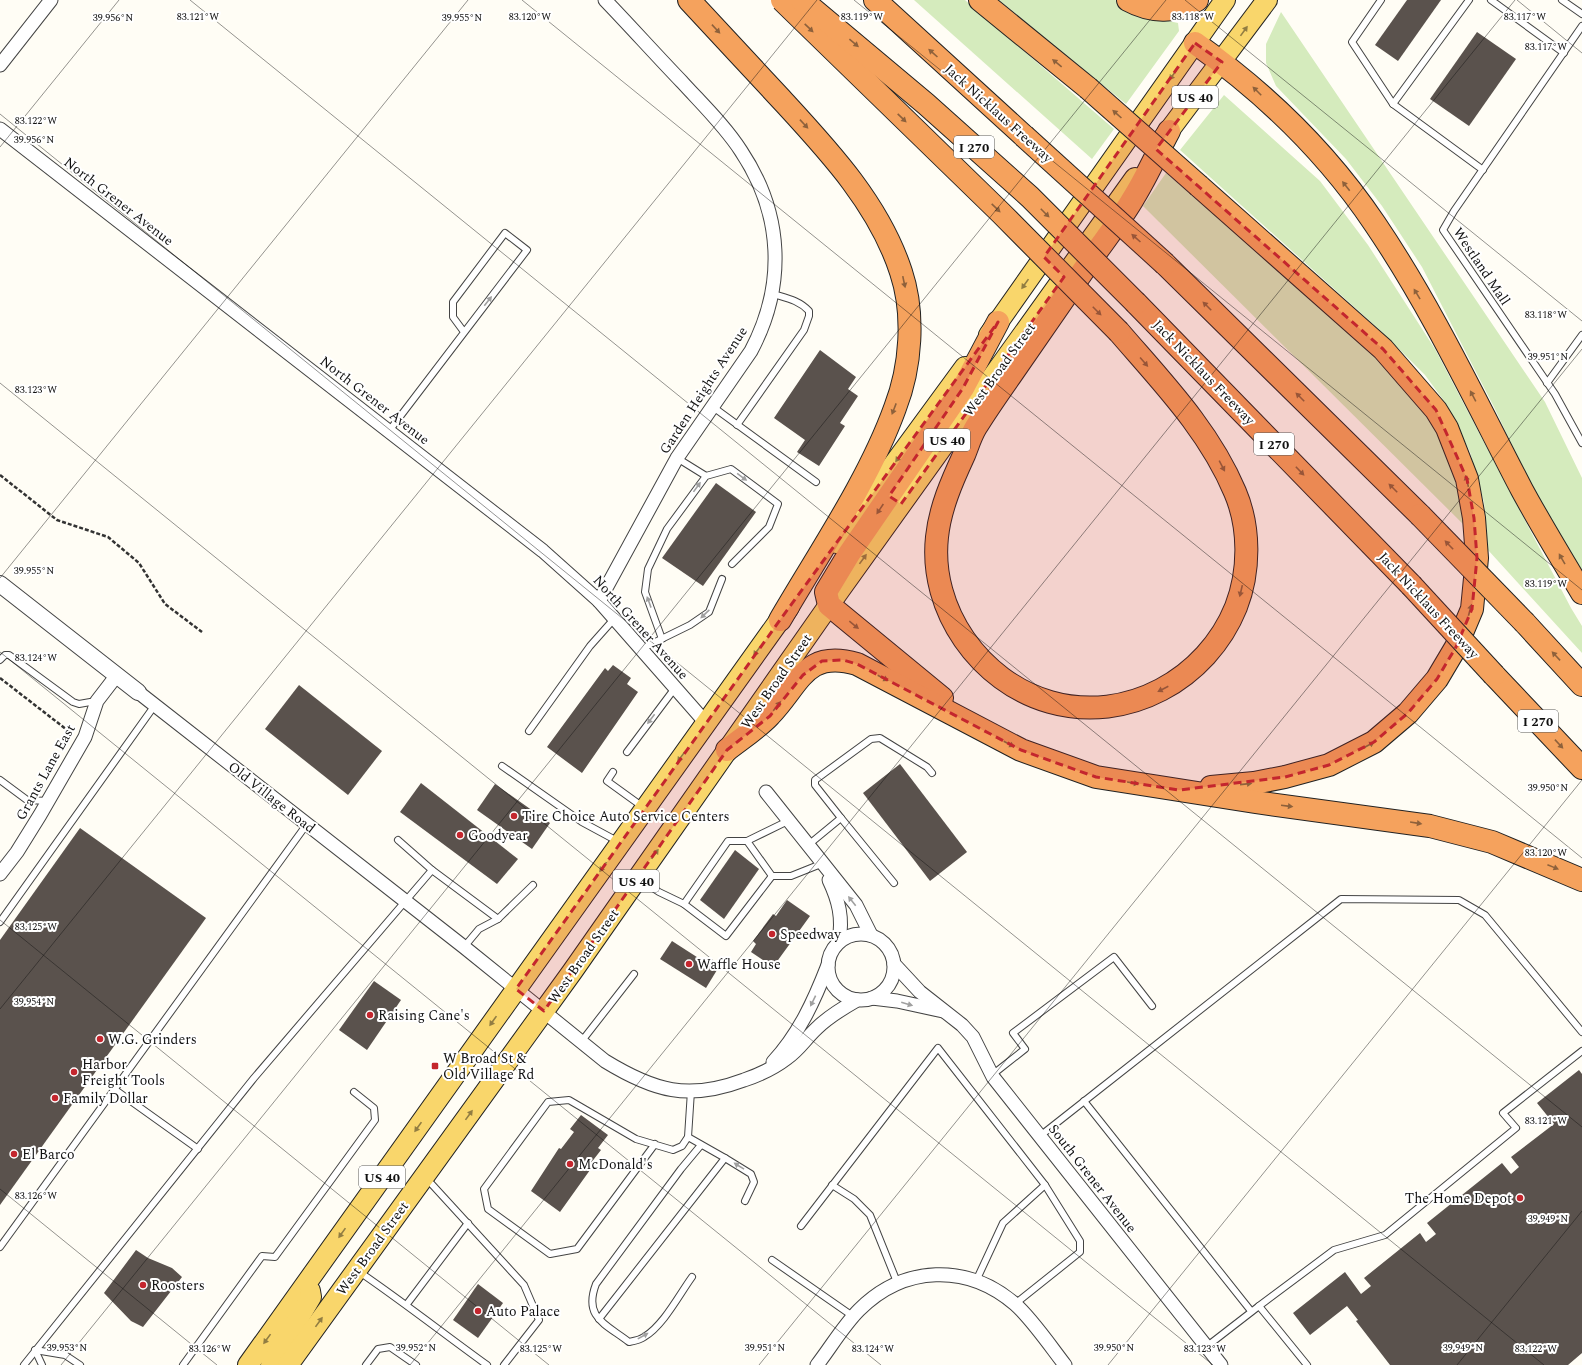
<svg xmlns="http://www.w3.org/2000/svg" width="1582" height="1365" font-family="Spectral,serif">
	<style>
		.green { fill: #d5ebbd }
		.building { fill: #5a524d }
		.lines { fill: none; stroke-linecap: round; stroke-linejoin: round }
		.service-casing { stroke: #444; stroke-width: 8 }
		.minor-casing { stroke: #444; stroke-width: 15 }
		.tertiary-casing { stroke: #444; stroke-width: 18 }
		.primary-casing { stroke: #222; stroke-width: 22 }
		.motorway-casing { stroke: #222; stroke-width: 24 }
		.path { stroke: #333; stroke-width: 2.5; stroke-dasharray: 4 2; stroke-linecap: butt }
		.service { stroke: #fff; stroke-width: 6 }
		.minor { stroke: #fff; stroke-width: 13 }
		.tertiary { stroke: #fff; stroke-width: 16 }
		.primary { stroke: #f9d66b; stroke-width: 20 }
		.motorway { stroke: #f5a25d; stroke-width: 22 }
		.motorway-bridge-casing { stroke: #222; stroke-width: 24; stroke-linecap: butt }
		.motorway-bridge { stroke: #f5a25d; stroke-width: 22 }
		.oneway { fill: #8e613b }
		.oneway2 { fill: #917d42 }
		.oneway3 { fill: #a0a0a0 }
		.marked { fill: #c4262e; fill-opacity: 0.2; stroke: #c4262e; stroke-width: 3; stroke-dasharray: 8 5; stroke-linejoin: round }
		.ticks { fill: none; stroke: #111; stroke-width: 1; stroke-opacity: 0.45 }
		.poi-dot { fill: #c4262e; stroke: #fff; stroke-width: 1.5 }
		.labels { text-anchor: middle; stroke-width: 4; stroke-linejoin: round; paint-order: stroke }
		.shield { fill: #fff; stroke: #585858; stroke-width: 1 }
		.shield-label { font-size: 13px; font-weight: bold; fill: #111 }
		.street-label { font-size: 14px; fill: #111; stroke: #fff }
		.poi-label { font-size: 14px; fill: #111; stroke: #fff; text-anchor: start }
		.ticks-label { font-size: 10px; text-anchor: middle; fill: #111; stroke: #fff; stroke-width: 4; stroke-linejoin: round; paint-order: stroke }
	</style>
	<rect width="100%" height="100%" fill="#fffdf5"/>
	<g class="green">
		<polygon points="914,0 965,0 1114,129 1092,159"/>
		<polygon points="999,0 1115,0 1149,17 1178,23 1179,31 1126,104"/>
		<polygon points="1281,12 1545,402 1582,478 1582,582 1552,530 1494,407 1422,267 1382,206 1346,159 1276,86 1266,63 1266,44"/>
		<polygon points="1224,95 1320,181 1368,245 1435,349 1571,608 1582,626 1582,653 1488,550 1484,502 1470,452 1447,405 1425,375 1382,332 1180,150"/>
		<polygon points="1166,173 1379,356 1417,400 1446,445 1459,482 1466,527 1143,206"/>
	</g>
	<g class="building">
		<polygon points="1407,0 1441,0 1398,61 1375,45"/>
		<polygon points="1477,32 1516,59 1469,126 1430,99"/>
		<polygon points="820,350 856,377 848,389 858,396 840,423 845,426 819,466 797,452 805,440 774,418"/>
		<polygon points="716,483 756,512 703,586 662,558"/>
		<polygon points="613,665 631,678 627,684 638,692 582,773 547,747 605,668 608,671"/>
		<polygon points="299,685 382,751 348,795 265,729"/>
		<polygon points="900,764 967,852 930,881 863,793"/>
		<polygon points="421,783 518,859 497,884 400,812"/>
		<polygon points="495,784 550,823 532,849 477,810"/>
		<polygon points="80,828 206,918 0,1205 0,940"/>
		<polygon points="735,850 759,869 724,919 700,900"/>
		<polygon points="787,900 810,916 773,967 751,952 756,944 753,941 773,914 776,916"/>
		<polygon points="672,941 717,970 706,988 660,959"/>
		<polygon points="374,981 401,1000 367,1050 339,1030"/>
		<polygon points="1579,1070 1582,1074 1582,1353 1568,1365 1390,1365 1356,1321 1358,1320 1347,1306 1310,1335 1293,1313 1345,1272 1361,1294 1371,1286 1364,1278 1420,1233 1426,1242 1436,1234 1427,1223 1502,1163 1511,1174 1519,1167 1511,1157 1554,1124 1537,1103"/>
		<polygon points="581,1115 608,1135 598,1148 601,1150 587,1168 590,1170 560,1212 531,1191 559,1148 561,1149 574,1132 570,1129"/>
		<polygon points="136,1250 148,1258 172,1268 182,1277 143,1327 131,1321 104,1293"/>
		<polygon points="478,1284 503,1303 478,1338 453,1320"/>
	</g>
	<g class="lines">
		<g class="service-casing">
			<g id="service">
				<polyline points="1381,0 1352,42 1393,104"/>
				<polyline points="1469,0 1393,104 1483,170"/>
				<polyline points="1491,0 1564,53"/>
				<polyline points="1562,0 1582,14"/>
				<polyline points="1582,26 1454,211 1443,230 1555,394 1582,443"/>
				<polyline points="1547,383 1582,335"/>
				<polyline points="713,407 816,482"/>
				<path d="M 737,425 L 804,330 L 809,316 L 809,311 C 799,300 786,298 773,294"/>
				<polyline points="389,431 527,250 505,233 453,302 453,317 464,332"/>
				<polyline points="677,458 706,476"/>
				<polyline points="662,639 645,592 648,569 667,529 706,476 731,469 778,504 769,527 732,564"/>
				<polyline points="641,649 690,625 709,612 722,579"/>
				<polyline points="0,660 5,655 9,655 73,702 79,704 96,701"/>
				<polyline points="529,731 590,646 614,619"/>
				<polyline points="627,752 675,688"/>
				<polyline points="502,766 582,822 619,842"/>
				<polyline points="613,772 607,781 643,807"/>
				<polyline points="0,780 27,800 48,801"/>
				<polyline points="841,818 894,883"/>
				<polyline points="398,840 432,870"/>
				<polyline points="747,841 788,821"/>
				<polyline points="807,846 841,818 815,785 815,780 871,739 880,738 927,767 932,773"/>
				<polyline points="639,879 659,892 684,904 726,936 772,876 791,876 821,864"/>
				<polyline points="684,904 728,841 747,841 772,876"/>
				<polyline points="0,922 155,705"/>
				<polyline points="464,947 479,929 498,919"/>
				<polyline points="581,1042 634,974"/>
				<polyline points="992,1075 1025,1049 1013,1033 1114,957 1152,1006"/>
				<polyline points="114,1089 198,1149"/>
				<polyline points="1084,1101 1251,1311"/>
				<polyline points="1040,1136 1341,899 1459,900 1485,915 1582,1032"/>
				<polyline points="655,1144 577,1249 550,1254 488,1209 484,1189 548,1102 569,1100 636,1139 673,1150 682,1146 688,1137 691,1091"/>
				<polyline points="725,1158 751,1174 754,1182 745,1201"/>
				<polyline points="427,1179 524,1285 539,1320 504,1365"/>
				<polyline points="832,1185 854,1199 870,1215 897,1282"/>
				<polyline points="801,1226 938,1048 1045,1185 1080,1241 1080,1252 1015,1304"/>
				<polyline points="0,1247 307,824"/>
				<polyline points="772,1260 854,1317"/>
				<path d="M 358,1271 C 402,1301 444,1334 487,1365"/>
				<path d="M 692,1277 C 679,1295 663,1326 644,1337 C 640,1340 634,1341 629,1342 C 606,1324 583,1318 596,1284 L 681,1169 L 701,1145"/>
				<polyline points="976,1281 1003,1223 1045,1185"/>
				<polyline points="407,1304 468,1223"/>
				<polyline points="1259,1306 1334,1250 1385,1235 1516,1128 1503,1113 1582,1051"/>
				<polyline points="599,1319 725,1158 688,1137"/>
				<polyline points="1206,1347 1259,1306 1307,1365"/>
				<polyline points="35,1350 65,1355 80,1365"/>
				<polyline points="35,1350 42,1365"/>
				<polyline points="24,1365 254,1078 432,870 498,919 533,885"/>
				<polyline points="183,1365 262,1256 275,1257 375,1120 374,1108 354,1092"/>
				<polyline points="366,1365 378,1349 390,1347 416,1365"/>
			</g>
		</g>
		<g class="minor-casing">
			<g id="minor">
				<polyline points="0,65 51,0"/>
				<polyline points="0,129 543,551 599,601 706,723"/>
				<path d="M 599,601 L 677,458 L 751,351 C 786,285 783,214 741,151 C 725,126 702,104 682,82 C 656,55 631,27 605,0"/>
				<path d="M 138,692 L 464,947 L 605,1061 C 654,1091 688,1101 744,1080 C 759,1075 774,1068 787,1058 C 799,1050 806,1038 817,1028 C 828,1017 843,1008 857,1000"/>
				<polyline points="766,792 856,905 871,935"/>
				<polyline points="0,874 17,852 40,815 85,737 97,701 117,675"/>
				<path d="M 829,880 C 839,901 843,918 839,941"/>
				<circle cx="861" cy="967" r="33"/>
				<polyline points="894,964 920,992 962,1025 973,1037 993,1077 1221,1365"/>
				<polyline points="872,998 897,1001 943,1011"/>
				<path d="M 773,1062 C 799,1034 814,1001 828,965"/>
				<path d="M 817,1365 C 831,1347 843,1326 859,1310 C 904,1265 967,1263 1015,1304 C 1032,1319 1051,1347 1065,1365"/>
			</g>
		</g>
		<g class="tertiary-casing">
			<polyline id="tertiary" points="0,584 138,692"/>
		</g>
		<g class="primary-casing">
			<g id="primary">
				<polyline points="1159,144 1267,0"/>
				<polyline points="989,335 1225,0"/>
				<polyline points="836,543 965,367"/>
				<polyline points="248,1365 789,607"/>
				<polyline points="271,1365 311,1297 310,1291"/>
				<polyline points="288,1365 572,972 829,605 1135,178"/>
			</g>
		</g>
		<g class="motorway-casing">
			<g id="motorway">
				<path d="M 689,0 C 720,33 750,66 781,99 C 828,150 879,204 901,272 C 915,314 911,367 895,408 C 869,480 819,553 780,620"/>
				<polyline points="875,0 1024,136"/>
				<polyline points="980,0 1088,88"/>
				<path d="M 1128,0 C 1150,12 1176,14 1197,0"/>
				<path d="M 1195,43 C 1264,92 1328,154 1375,224 C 1432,308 1475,400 1522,490 C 1541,525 1562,559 1582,593"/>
				<polyline points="1199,186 1383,349 1436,410 1447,428 1467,479 1474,518 1477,558 1472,609 1456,647 1437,679 1408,713 1374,742 1329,765 1285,777 1254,783 1211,787"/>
				<polyline points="1165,264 1420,515"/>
				<polyline points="1136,303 1411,585"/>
				<path d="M 1119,332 C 1162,382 1209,430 1235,492 C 1250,527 1250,571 1236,607 C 1207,679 1127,724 1050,702 C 980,682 929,610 937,537 C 940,508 952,481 964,455 C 968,445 971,435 976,427 C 987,409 999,392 1011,375 C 1038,336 1065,297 1092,258 C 1106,238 1122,218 1134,197 C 1147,176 1157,153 1169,131"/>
				<polyline points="1525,623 1582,685"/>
				<polyline points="1494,675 1582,768"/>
				<polyline points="942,698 829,605 826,592 849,554 963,388 998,322"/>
				<path d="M 727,750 C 741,739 758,728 770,715 C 800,684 805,649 857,664 L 1021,750 L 1096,777 L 1255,802 L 1430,826 L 1492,842 L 1582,880"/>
			</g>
		</g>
		<g class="path">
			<polyline points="0,475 57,520 108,537 139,563 165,604 202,632"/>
			<polyline points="0,678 71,733"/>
		</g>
		<use href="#service" class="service"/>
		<use href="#minor" class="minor"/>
		<use href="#tertiary" class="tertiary"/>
		<use href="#primary" class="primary"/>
		<use href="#motorway" class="motorway"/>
		<g class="motorway-bridge-casing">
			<g id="motorway-bridge">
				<polyline points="782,0 1001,213 1119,332"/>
				<polyline points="802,0 926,104 1030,197 1136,303"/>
				<polyline points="1088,88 1199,186"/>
				<polyline points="1024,136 1165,264"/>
				<polyline points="1420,515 1525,623"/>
				<polyline points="1411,585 1494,675"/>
			</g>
		</g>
		<use href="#motorway-bridge" class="motorway-bridge"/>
	</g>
	<defs><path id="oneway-solid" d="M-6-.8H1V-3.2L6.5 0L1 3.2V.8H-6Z"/></defs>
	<g class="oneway">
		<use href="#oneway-solid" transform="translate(809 28) rotate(44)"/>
		<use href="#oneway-solid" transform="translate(716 29) rotate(47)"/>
		<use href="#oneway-solid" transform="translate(854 43) rotate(40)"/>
		<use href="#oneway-solid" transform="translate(933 53) rotate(-138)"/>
		<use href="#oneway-solid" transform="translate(1057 63) rotate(-141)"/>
		<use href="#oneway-solid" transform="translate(1257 91) rotate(-135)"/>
		<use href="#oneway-solid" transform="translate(1117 114) rotate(-138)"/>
		<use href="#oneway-solid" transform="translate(902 118) rotate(44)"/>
		<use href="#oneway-solid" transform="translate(804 124) rotate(47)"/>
		<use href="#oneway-solid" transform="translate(1346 186) rotate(-128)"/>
		<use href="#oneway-solid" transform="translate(996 208) rotate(44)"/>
		<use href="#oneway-solid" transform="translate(1045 213) rotate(45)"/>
		<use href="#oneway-solid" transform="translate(1136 238) rotate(-138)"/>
		<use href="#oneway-solid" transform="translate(904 282) rotate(78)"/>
		<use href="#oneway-solid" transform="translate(1417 294) rotate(-121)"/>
		<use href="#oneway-solid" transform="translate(1207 306) rotate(-135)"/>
		<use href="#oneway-solid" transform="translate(1097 311) rotate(45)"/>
		<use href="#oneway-solid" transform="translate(1144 362) rotate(49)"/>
		<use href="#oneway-solid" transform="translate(1473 396) rotate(-118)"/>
		<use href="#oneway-solid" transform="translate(1300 397) rotate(-135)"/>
		<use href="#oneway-solid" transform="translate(894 409) rotate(111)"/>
		<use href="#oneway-solid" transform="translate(1222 466) rotate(62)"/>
		<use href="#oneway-solid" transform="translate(1300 471) rotate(46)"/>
		<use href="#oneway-solid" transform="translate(1467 481) rotate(-104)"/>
		<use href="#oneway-solid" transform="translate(1393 488) rotate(-135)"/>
		<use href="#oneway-solid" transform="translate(880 509) rotate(124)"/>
		<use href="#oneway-solid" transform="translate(1449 545) rotate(-134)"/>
		<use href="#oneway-solid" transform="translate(1562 559) rotate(-120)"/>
		<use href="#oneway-solid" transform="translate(1241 591) rotate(103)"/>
		<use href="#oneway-solid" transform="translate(1470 610) rotate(-75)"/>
		<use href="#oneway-solid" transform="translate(854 625) rotate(39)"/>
		<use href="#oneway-solid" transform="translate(1556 656) rotate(-133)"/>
		<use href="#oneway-solid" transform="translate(883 678) rotate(27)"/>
		<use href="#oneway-solid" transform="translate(1163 689) rotate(153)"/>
		<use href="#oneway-solid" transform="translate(777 706) rotate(-51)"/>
		<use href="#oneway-solid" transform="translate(1009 744) rotate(28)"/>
		<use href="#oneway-solid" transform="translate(1559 744) rotate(47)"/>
		<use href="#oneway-solid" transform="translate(1369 745) rotate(-28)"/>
		<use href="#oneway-solid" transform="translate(1133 783) rotate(9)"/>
		<use href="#oneway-solid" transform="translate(1246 784) rotate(-6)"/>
		<use href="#oneway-solid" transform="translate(1287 806) rotate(7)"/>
		<use href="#oneway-solid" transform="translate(1416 823) rotate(9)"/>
		<use href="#oneway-solid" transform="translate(1553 867) rotate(22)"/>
	</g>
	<g class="oneway2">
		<use href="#oneway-solid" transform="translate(1244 31) rotate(-54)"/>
		<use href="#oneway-solid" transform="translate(1173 75) rotate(125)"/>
		<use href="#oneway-solid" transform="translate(1025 284) rotate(125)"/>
		<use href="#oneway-solid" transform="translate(899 457) rotate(126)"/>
		<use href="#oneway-solid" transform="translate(863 559) rotate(-54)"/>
		<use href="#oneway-solid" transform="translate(757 651) rotate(126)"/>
		<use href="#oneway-solid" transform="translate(681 757) rotate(126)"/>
		<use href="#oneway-solid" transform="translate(655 854) rotate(-55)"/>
		<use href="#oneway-solid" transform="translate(603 867) rotate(126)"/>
		<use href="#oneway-solid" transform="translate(493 1021) rotate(125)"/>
		<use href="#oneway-solid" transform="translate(469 1115) rotate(-54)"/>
		<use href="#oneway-solid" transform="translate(418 1127) rotate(125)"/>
		<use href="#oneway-solid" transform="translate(342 1233) rotate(125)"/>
		<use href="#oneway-solid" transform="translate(319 1322) rotate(-54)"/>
		<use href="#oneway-solid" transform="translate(267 1339) rotate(126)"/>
	</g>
	<g class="oneway3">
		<use href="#oneway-solid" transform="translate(488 301) rotate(-52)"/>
		<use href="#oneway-solid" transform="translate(742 477) rotate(36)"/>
		<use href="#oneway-solid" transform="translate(697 487) rotate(-54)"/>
		<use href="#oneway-solid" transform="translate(649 602) rotate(-110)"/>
		<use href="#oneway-solid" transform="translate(705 614) rotate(137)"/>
		<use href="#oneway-solid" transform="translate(651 719) rotate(127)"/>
		<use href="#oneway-solid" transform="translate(852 901) rotate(-128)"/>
		<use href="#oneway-solid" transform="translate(813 1001) rotate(116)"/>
		<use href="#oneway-solid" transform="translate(907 1004) rotate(16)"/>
		<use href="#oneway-solid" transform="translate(739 1166) rotate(-148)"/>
		<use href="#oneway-solid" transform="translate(643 1336) rotate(-29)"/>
	</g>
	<path class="marked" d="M 1195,43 L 1222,62 L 1156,149 L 1383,349 L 1436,410 L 1467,479 L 1474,518 L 1477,558 L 1472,609 L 1456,647 L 1437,679 L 1408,713 L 1374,742 L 1329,765 L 1285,777 L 1179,790 L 1096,777 L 1051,761 L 1021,750 L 857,664 L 843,660 L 822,661 L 803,675 L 770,716 L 727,750 L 544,1011 L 516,989 L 780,620 L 998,322 L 963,388 L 889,496 L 901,504 L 1064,277 L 1044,257 Z"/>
	<path class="ticks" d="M 190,0 L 1582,1127M 522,0 L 1582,858M 854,0 L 1582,590M 1185,0 L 1582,321M 1517,0 L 1582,53M 0,114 L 1544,1365M 0,147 L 119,0M 0,383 L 1213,1365M 0,578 L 468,0M 0,652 L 881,1365M 0,920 L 549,1365M 0,1009 L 817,0M 0,1189 L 217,1365M 61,1365 L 1166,0M 410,1365 L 1515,0M 759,1365 L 1582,349M 1108,1365 L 1582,780M 1457,1365 L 1582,1211"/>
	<g class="poi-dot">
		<circle cx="514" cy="816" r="4"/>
		<circle cx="460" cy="835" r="4"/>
		<circle cx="772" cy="934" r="4"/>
		<circle cx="689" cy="964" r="4"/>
		<circle cx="370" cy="1015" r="4"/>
		<circle cx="100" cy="1039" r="4"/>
		<rect x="431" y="1062" width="8" height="8" rx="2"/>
		<circle cx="74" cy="1072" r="4"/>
		<circle cx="55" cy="1098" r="4"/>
		<circle cx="14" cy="1154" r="4"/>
		<circle cx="570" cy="1164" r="4"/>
		<circle cx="1520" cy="1198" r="4"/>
		<circle cx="143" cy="1285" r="4"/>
		<circle cx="478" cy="1311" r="4"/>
	</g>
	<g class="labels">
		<g class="shield">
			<rect x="1172" y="86" width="46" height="22" rx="3"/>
			<rect x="954" y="136" width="40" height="22" rx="3"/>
			<rect x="924" y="429" width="46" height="22" rx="3"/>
			<rect x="1254" y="433" width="40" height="22" rx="3"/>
			<rect x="1518" y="710" width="40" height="22" rx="3"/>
			<rect x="613" y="870" width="46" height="22" rx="3"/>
			<rect x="359" y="1166" width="46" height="22" rx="3"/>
		</g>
		<g class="shield-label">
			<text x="1195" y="102">US 40</text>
			<text x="974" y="152">I 270</text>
			<text x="947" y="445">US 40</text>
			<text x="1274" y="449">I 270</text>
			<text x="1538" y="726">I 270</text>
			<text x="636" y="886">US 40</text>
			<text x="382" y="1182">US 40</text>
		</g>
		<g class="street-label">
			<text transform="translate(999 113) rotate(42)" y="5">Jack Nicklaus Freeway</text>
			<text transform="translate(119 201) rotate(38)" y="5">North Grener Avenue</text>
			<text transform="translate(1482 266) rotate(56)" y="5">Westland Mall</text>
			<text transform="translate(999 369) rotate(-54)" y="5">West Broad Street</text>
			<text transform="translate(1204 372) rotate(46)" y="5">Jack Nicklaus Freeway</text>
			<text transform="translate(703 390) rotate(-57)" y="5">Garden Heights Avenue</text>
			<text transform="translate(375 400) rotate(38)" y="5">North Grener Avenue</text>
			<text transform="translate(1429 605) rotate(47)" y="5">Jack Nicklaus Freeway</text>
			<text transform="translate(641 627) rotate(48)" y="5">North Grener Avenue</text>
			<text transform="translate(776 681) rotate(-55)" y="5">West Broad Street</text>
			<text transform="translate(45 772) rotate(-61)" y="5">Grants Lane East</text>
			<text transform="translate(272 797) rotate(38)" y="5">Old Village Road</text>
			<text transform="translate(583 956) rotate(-55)" y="5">West Broad Street</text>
			<text transform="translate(1093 1178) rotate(52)" y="5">South Grener Avenue</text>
			<text transform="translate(372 1248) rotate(-54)" y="5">West Broad Street</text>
		</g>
		<g class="poi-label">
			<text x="522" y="821">Tire Choice Auto Service Centers</text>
			<text x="468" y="840">Goodyear</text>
			<text x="780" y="939">Speedway</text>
			<text x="697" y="969">Waffle House</text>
			<text x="378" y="1020">Raising Cane's</text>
			<text x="108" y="1044">W.G. Grinders</text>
			<text x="443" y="1063">W Broad St &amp;<tspan x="443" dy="16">Old Village Rd</tspan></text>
			<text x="82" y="1069">Harbor<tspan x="82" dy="16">Freight Tools</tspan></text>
			<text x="63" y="1103">Family Dollar</text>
			<text x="22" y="1159">El Barco</text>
			<text x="578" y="1169">McDonald's</text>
			<text x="1512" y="1203" text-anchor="end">The Home Depot</text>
			<text x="151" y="1290">Roosters</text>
			<text x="486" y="1316">Auto Palace</text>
		</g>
	</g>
	<g class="ticks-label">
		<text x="198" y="20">83.121°W</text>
		<text x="1525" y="20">83.117°W</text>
		<text x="530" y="20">83.120°W</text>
		<text x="862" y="20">83.119°W</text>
		<text x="1193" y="20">83.118°W</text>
		<text x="113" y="21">39.956°N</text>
		<text x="462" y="21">39.955°N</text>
		<text x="1546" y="50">83.117°W</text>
		<text x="36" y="124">83.122°W</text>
		<text x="34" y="143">39.956°N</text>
		<text x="1546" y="318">83.118°W</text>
		<text x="1548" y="360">39.951°N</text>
		<text x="36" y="393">83.123°W</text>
		<text x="34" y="574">39.955°N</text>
		<text x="1546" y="587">83.119°W</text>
		<text x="36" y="661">83.124°W</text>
		<text x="1548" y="791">39.950°N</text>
		<text x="1546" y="856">83.120°W</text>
		<text x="36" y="930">83.125°W</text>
		<text x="34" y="1005">39.954°N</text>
		<text x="1546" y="1124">83.121°W</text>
		<text x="36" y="1199">83.126°W</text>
		<text x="1548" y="1222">39.949°N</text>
		<text x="67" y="1351">39.953°N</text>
		<text x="416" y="1351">39.952°N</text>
		<text x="765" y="1351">39.951°N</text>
		<text x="1114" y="1351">39.950°N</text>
		<text x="1463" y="1351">39.949°N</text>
		<text x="210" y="1352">83.126°W</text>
		<text x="541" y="1352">83.125°W</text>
		<text x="873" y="1352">83.124°W</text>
		<text x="1205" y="1352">83.123°W</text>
		<text x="1536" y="1352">83.122°W</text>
	</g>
</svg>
